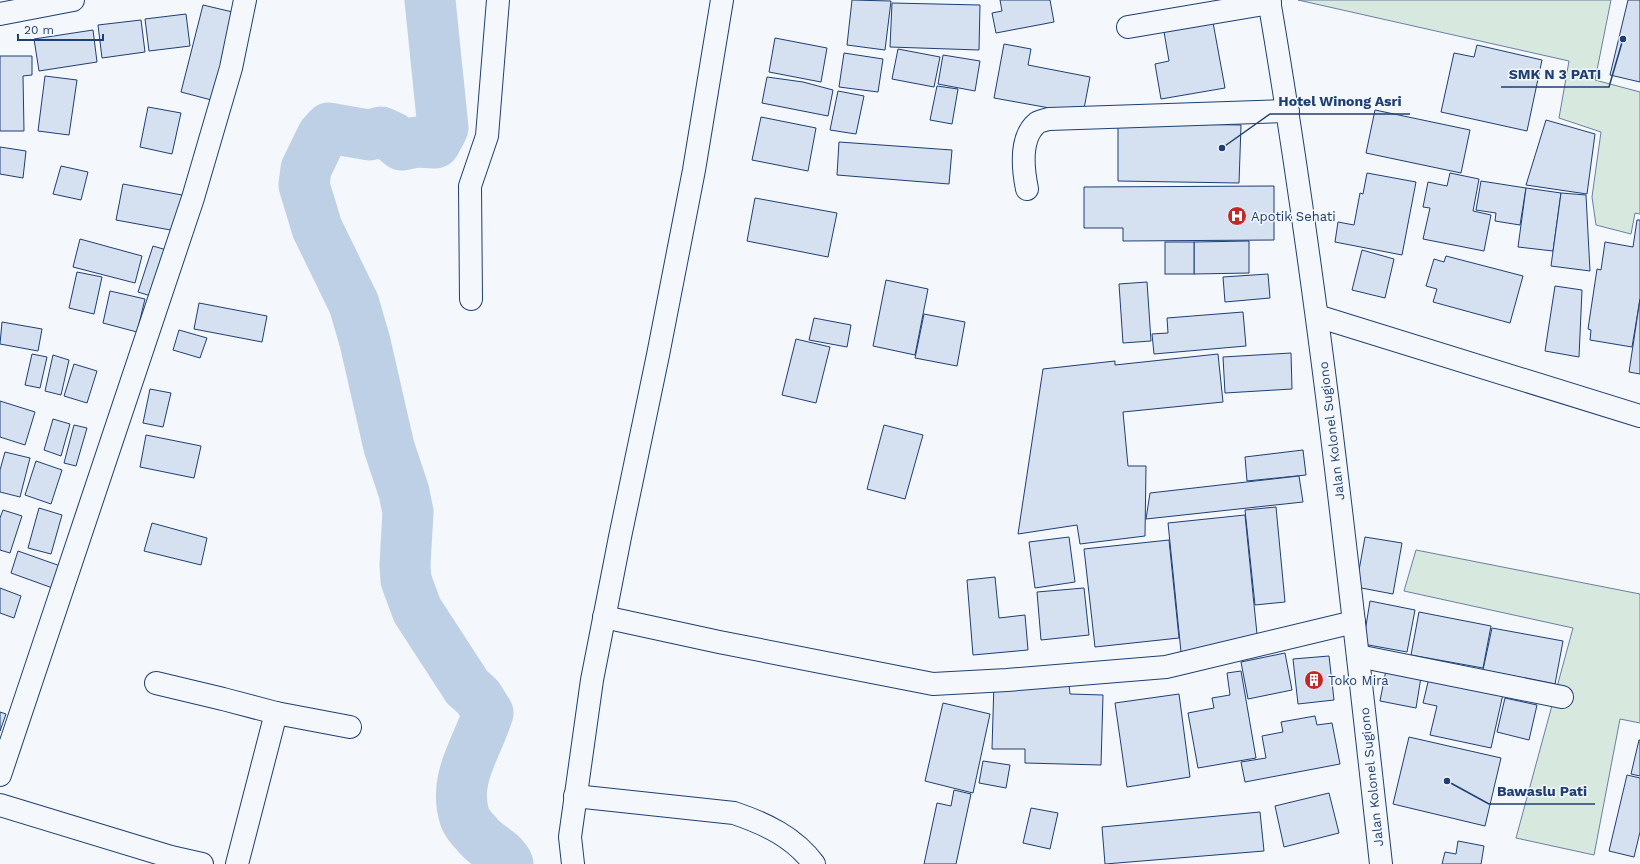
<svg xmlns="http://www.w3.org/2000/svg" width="1640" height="864" font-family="'Work Sans',sans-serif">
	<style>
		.green { fill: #d7e8df; stroke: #687fa3 }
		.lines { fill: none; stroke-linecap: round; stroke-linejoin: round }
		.river { stroke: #bed0e5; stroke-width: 51 }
		.building { fill: #d5e0f0; stroke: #1d3f73 }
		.minor-casing { stroke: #1d3f73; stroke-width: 24 }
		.major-casing { stroke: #1d3f73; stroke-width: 24 }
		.minor { stroke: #f4f7fb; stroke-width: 22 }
		.major { stroke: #f4f7fb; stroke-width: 22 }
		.labels { text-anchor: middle; stroke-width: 3; stroke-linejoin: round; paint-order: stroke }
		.poi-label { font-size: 13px; fill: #1d3f73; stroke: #f4f7fb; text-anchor: start }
		.street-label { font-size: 13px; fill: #1d3f73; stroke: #f4f7fb }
		.leader { fill: none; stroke: #1d3f73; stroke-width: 1.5 }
		.callout-dot { fill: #1d3f73; stroke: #f4f7fb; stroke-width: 1.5 }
		.callout-label { font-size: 14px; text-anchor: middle; font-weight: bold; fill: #1d3f73; stroke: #f4f7fb; stroke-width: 3; stroke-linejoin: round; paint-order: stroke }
	</style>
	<rect width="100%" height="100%" fill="#f4f7fb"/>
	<g class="green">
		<polygon points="1298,0 1611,0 1595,80 1640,92 1640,214 1635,213 1631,234 1596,225 1592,197 1601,132 1559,118 1569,61"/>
		<polygon points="1416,550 1640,594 1640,723 1620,719 1594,855 1516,838 1573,628 1404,591"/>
	</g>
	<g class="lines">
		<path class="river" d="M 430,0 L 443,128 L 435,143 L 417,142 L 402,145 L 392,137 L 381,132 L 369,135 L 329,128 L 322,136 L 306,169 L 304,185 L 317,228 L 354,304 L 365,342 L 389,447 L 404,492 L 408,512 L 405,565 L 406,580 L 417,610 L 467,687 L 478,697 L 488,713 C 477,749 452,779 465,818 C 467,823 472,829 476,833 C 486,847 500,849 508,864"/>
	</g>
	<g class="building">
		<polygon points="852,0 891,1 885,50 847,45"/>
		<polygon points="1000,0 1050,0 1054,22 996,33 992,13 1002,11"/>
		<polygon points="1628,0 1640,0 1640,82 1610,75"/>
		<polygon points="892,3 980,5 979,50 890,47"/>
		<polygon points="203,5 241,14 219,102 181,92"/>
		<polygon points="186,14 190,46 149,51 145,19"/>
		<polygon points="1212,17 1225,88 1161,99 1155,64 1169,61 1163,26"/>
		<polygon points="141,20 145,52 102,58 98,25"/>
		<polygon points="93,30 97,62 39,71 34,39"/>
		<polygon points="775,38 827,48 821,82 769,72"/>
		<polygon points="1004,44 1031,49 1028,65 1090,77 1083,114 994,98"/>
		<polygon points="1477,45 1542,60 1527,131 1441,112 1454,53 1474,57"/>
		<polygon points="898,49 940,57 934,87 892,79"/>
		<polygon points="844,53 883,59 878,92 839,87"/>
		<polygon points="943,55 980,61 975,91 938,84"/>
		<polygon points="0,56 32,56 32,75 23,76 24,131 0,131"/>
		<polygon points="45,76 77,80 69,135 38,131"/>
		<polygon points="767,77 803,82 833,90 828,116 762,103"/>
		<polygon points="937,86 958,89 952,124 930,120"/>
		<polygon points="838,91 864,96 856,134 830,130"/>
		<polygon points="148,107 181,113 172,154 140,147"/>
		<polygon points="1375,110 1470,130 1461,173 1366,153"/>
		<polygon points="761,117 816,128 808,171 752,160"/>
		<polygon points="1546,120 1595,134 1587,194 1526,185"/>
		<polygon points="1118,123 1241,125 1239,183 1118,181"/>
		<polygon points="839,142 952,150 949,184 837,175"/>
		<polygon points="0,147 26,151 23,178 0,174"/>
		<polygon points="61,166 88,172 81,200 53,194"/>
		<polygon points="1367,173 1416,182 1402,255 1335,242 1338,222 1354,225 1360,193 1363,194"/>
		<polygon points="1450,173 1479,179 1473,211 1491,215 1484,251 1423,239 1430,208 1423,207 1428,182 1447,186"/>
		<polygon points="1481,181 1526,188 1520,225 1495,221 1496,213 1476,210"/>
		<polygon points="123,184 182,195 176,231 116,220"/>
		<polygon points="1274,186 1274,240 1123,241 1123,228 1084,228 1084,187"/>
		<polygon points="1526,188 1561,193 1553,251 1518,247"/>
		<polygon points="1561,193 1586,195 1590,271 1551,266"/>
		<polygon points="755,198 837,213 828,257 747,241"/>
		<polygon points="1637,220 1640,220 1640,299 1632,347 1590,340 1591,330 1588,329 1597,269 1601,270 1605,242 1633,247"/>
		<polygon points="80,239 142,256 135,283 73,267"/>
		<polygon points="1249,241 1249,273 1194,274 1194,242"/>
		<rect x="1165" y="242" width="29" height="32"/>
		<polygon points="153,246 170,251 154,297 138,292"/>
		<polygon points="1362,250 1394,259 1385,298 1352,290"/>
		<polygon points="1446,256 1523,276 1510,323 1433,302 1437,289 1426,286 1434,259 1444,262"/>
		<polygon points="77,272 102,277 94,314 69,308"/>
		<polygon points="1268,274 1270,298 1225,302 1223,277"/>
		<polygon points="886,280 928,289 915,355 873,346"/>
		<polygon points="1147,282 1151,341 1123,343 1119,284"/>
		<polygon points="1555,286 1582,290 1579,357 1545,351"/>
		<polygon points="110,291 145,299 137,332 103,323"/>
		<polygon points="1640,299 1640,374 1629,372"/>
		<polygon points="199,303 267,316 262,342 194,329"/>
		<polygon points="1243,312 1246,346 1154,354 1152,334 1168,333 1167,318"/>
		<polygon points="924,314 965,322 957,366 915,358"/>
		<polygon points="814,318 851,325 847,347 809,340"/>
		<polygon points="2,322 42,329 38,351 0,344"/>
		<polygon points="179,330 207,338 200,358 173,350"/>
		<polygon points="796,339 830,347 816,403 782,395"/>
		<polygon points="1291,353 1292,389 1225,393 1223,357"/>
		<polygon points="32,354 47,357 40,388 25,385"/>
		<polygon points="1218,354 1223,402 1123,412 1128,466 1146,466 1145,536 1080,544 1077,525 1018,534 1043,369 1115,361 1115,365"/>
		<polygon points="53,355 69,360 61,395 45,391"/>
		<polygon points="74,364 97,371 87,403 64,396"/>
		<polygon points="150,389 171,393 163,427 143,423"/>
		<polygon points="0,401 35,412 25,445 0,437"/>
		<polygon points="53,419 70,424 61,456 44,450"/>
		<polygon points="74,425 87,428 76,466 64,463"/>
		<polygon points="884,425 923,435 905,499 867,489"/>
		<polygon points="146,435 201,446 194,478 140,467"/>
		<polygon points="1303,450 1306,475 1247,481 1245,457"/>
		<polygon points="5,452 30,458 20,497 0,492 0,470"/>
		<polygon points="36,461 62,470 51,504 25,495"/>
		<polygon points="1299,476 1303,502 1146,519 1150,493"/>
		<polygon points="1276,507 1285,602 1255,605 1245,510"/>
		<polygon points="39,508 62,515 51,554 28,548"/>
		<polygon points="3,510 22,516 10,553 0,550 0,518"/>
		<polygon points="1245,515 1258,644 1181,652 1168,523"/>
		<polygon points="152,523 207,538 201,565 144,551"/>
		<polygon points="1069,537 1075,582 1035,588 1029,542"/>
		<polygon points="1365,537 1402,543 1393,594 1356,587"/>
		<polygon points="1169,540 1179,638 1095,647 1084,549"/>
		<polygon points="18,551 66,568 58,590 11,573"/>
		<polygon points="995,577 999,618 1025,615 1028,650 973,655 967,580"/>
		<polygon points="0,588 21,596 14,618 0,613"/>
		<polygon points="1084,588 1089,635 1041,640 1037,592"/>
		<polygon points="1370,601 1415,610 1407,652 1363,644"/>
		<polygon points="1419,612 1491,626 1483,668 1411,655"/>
		<polygon points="1492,628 1563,641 1555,684 1483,670"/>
		<polygon points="1285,653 1292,690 1248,699 1241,662"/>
		<polygon points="1329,656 1334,700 1298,704 1293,659"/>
		<polygon points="1386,670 1421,677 1416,708 1380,701"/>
		<polygon points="1241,671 1256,758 1198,768 1188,713 1214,708 1212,698 1230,695 1227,673"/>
		<polygon points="1429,678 1503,694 1491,748 1430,735 1437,706 1423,703"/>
		<polygon points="994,682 1069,684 1070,694 1103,695 1101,765 1025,763 1025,749 992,749"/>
		<polygon points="1179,694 1190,777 1127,787 1115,703"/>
		<polygon points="1505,698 1537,705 1529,740 1497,732"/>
		<polygon points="943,703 990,714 973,793 925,781"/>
		<polygon points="0,712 6,714 0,731"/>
		<polygon points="1315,716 1317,725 1332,723 1340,764 1245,782 1241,762 1266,758 1262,736 1283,732 1281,722"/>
		<polygon points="1409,737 1501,758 1485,826 1393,804"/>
		<polygon points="1639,740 1640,740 1640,776 1631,774"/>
		<polygon points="983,761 1010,765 1006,788 979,783"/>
		<polygon points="1627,775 1640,778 1640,832 1634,857 1609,851"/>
		<polygon points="954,790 971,794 956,864 924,864 937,803 951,806"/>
		<polygon points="1329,793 1339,833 1284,847 1275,806"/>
		<polygon points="1031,808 1058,813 1050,849 1023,843"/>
		<polygon points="1260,812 1264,851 1105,864 1102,827"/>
		<polygon points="1458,841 1484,846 1481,864 1442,864 1445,852 1456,854"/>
	</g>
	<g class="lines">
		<g class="minor-casing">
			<g id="minor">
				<polyline points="1128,27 1270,3"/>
				<path d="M 1027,189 C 1023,169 1019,138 1037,123 C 1040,121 1045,120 1049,119 L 1288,111"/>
				<polyline points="471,299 470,186 487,136 498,0"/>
				<polyline points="1317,316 1640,416"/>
				<polyline points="604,617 719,642 933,684 1007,680 1166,667 1354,622"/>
				<polyline points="1358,656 1562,697"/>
				<polyline points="156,683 223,699 276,713 350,727"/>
				<polyline points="0,775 193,198 231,68 245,0"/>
				<path d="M 575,796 L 734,813 C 766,824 794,837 814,864"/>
				<polyline points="0,805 171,857 202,864"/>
				<polyline points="237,864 276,713"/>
				<polyline points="573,864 570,837 592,680 620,537 658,355 694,170 722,0"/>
			</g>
		</g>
		<g class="major-casing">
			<g id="major">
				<path d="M 1269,0 C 1318,286 1349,575 1381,864"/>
				<polyline points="0,14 73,0"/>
			</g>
		</g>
		<use href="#minor" class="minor"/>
		<use href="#major" class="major"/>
	</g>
	<defs>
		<g id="hospital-disc" transform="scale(1)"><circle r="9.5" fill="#c62828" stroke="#f4f7fb"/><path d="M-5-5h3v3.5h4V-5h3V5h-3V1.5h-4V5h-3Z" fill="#fff"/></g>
		<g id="building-disc" transform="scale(1)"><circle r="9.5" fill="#c62828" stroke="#f4f7fb"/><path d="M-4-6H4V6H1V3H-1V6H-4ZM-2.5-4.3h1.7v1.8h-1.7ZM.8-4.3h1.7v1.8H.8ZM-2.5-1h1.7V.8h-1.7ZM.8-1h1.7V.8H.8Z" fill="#fff"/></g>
	</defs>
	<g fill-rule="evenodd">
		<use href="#hospital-disc" x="1237" y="216"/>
		<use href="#building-disc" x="1314" y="680"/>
	</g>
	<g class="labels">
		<g class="poi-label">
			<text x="1251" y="221">Apotik Sehati</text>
			<text x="1328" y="685">Toko Mira</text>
		</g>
		<g class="street-label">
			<text transform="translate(1331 431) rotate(-97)" y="5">Jalan Kolonel Sugiono</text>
			<text transform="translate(1371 777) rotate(-96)" y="5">Jalan Kolonel Sugiono</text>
		</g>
	</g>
	<path class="leader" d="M1623 39L1609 87H1501M1222 148L1270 114H1410M1447 781L1489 804H1595"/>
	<g class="callout-dot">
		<circle cx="1623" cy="39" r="4"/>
		<circle cx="1222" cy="148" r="4"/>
		<circle cx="1447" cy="781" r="4"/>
	</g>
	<g class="callout-label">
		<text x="1555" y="79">SMK N 3 PATI</text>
		<text x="1340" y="106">Hotel Winong Asri</text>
		<text x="1542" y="796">Bawaslu Pati</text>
	</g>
	<path d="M18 34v6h85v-6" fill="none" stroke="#1d3f73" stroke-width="2"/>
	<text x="24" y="34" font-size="12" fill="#1d3f73" stroke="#f4f7fb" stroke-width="3" paint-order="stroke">20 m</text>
</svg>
